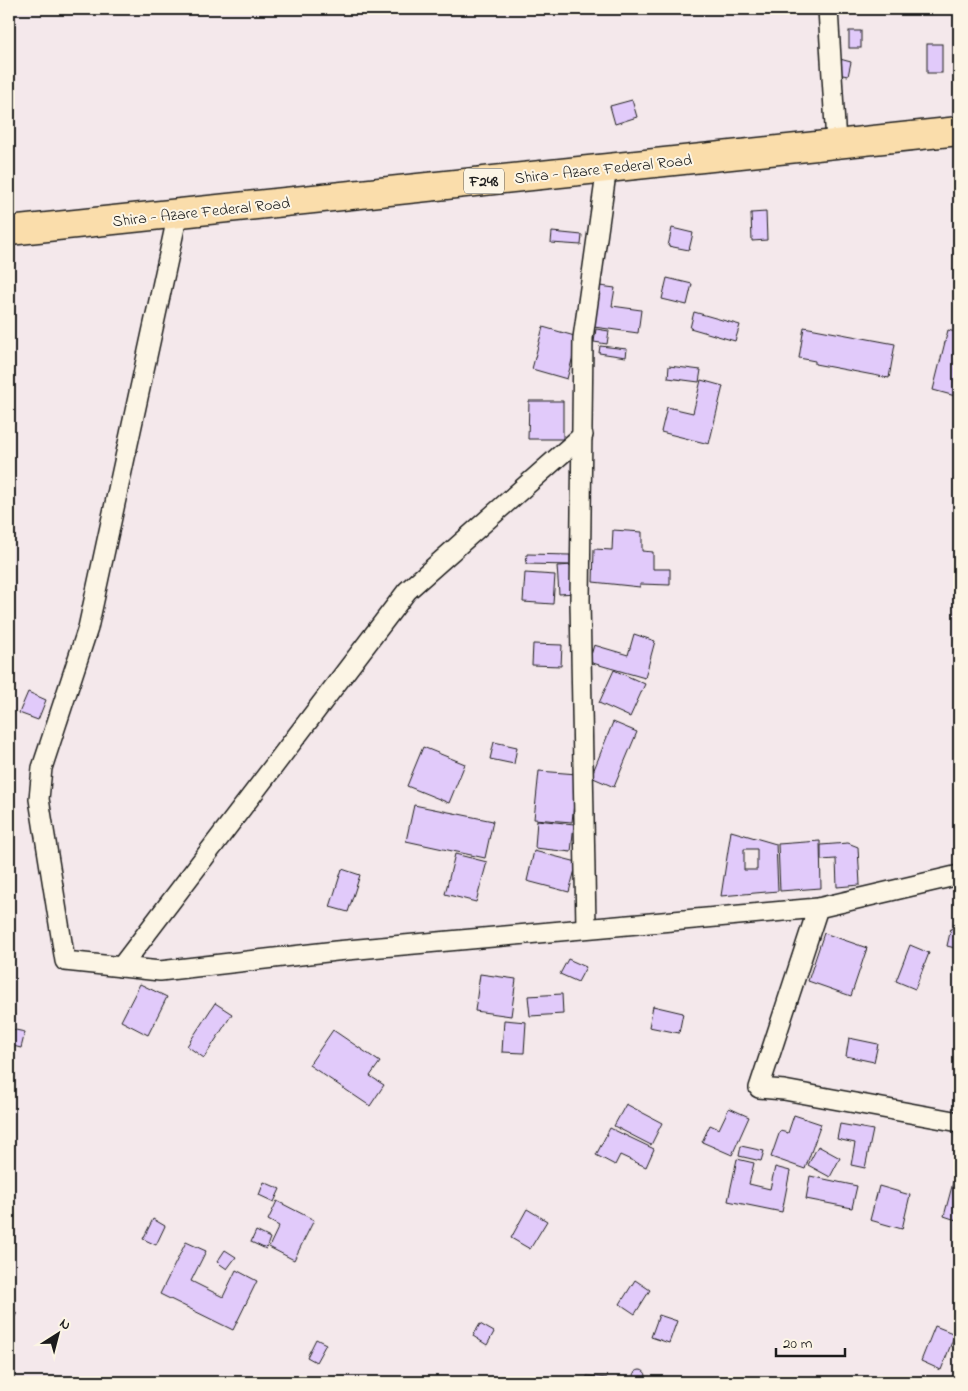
<svg xmlns="http://www.w3.org/2000/svg" width="968" height="1391" font-family="'Indie Flower',sans-serif">
	<style>
		.building { fill: #e1cafa; stroke: #1c1c1c; fill-rule: evenodd }
		.lines { fill: none; stroke-linecap: round; stroke-linejoin: round }
		.minor-casing { stroke: #1c1c1c; stroke-width: 22 }
		.primary-casing { stroke: #1c1c1c; stroke-width: 31 }
		.minor { stroke: #fcf5e5; stroke-width: 19 }
		.primary { stroke: #faddab; stroke-width: 28 }
		.labels { text-anchor: middle; stroke-width: 4; stroke-linejoin: round; paint-order: stroke }
		.shield { fill: #fcf5e5; stroke: #5f5d58; stroke-width: 1 }
		.shield-label { font-size: 15px; font-weight: bold; fill: #1c1c1c }
		.street-label { font-size: 16px; fill: #1c1c1c; stroke: #fcf5e5 }
	</style>
	<rect width="100%" height="100%" fill="#f4e8eb"/>
	<filter id="ink" filterUnits="userSpaceOnUse"><feTurbulence type="fractalNoise" baseFrequency=".02" numOctaves="2"/><feDisplacementMap in="SourceGraphic" scale="10" xChannelSelector="R" yChannelSelector="G"/><feConvolveMatrix kernelMatrix="1 2 1 2 8 2 1 2 1" color-interpolation-filters="sRGB"/></filter>
	<g filter="url(#ink)">
		<g class="building">
			<rect x="849" y="31" width="12" height="17"/>
			<rect x="927" y="44" width="15" height="29"/>
			<polygon points="836,58 851,62 848,76 832,73"/>
			<polygon points="632,100 637,117 615,124 610,106"/>
			<polygon points="766,212 767,240 752,241 751,213"/>
			<polygon points="672,228 693,233 689,250 668,246"/>
			<polygon points="552,232 582,235 581,245 551,243"/>
			<polygon points="667,278 692,284 687,305 662,299"/>
			<polygon points="600,286 615,288 612,306 641,310 638,333 594,327"/>
			<polygon points="694,312 740,325 735,341 690,328"/>
			<polygon points="543,327 578,337 567,379 532,369"/>
			<polygon points="804,327 895,344 889,378 815,364 815,361 799,358"/>
			<polygon points="596,329 609,331 607,344 594,342"/>
			<polygon points="948,330 959,333 959,397 933,390"/>
			<polygon points="600,346 627,349 626,357 599,353"/>
			<polygon points="669,366 701,370 699,382 668,378"/>
			<polygon points="701,380 723,386 709,444 661,432 667,407 693,413"/>
			<polygon points="529,401 563,401 563,439 528,439"/>
			<polygon points="613,530 642,532 642,551 653,552 653,569 670,569 670,585 640,584 640,587 593,582 594,549 612,550"/>
			<polygon points="527,554 570,555 570,565 526,564"/>
			<polygon points="574,565 576,593 559,594 557,566"/>
			<polygon points="525,573 555,575 553,604 523,602"/>
			<polygon points="634,634 655,641 645,678 589,662 594,645 628,655"/>
			<polygon points="533,644 562,645 561,666 532,665"/>
			<polygon points="614,670 645,684 630,717 599,703"/>
			<polygon points="28,692 46,700 38,720 19,713"/>
			<polygon points="613,722 637,732 614,787 591,777"/>
			<polygon points="494,742 517,747 514,764 490,759"/>
			<polygon points="423,747 465,764 449,803 407,786"/>
			<polygon points="539,771 577,774 572,822 534,819"/>
			<polygon points="414,805 493,821 485,858 406,841"/>
			<polygon points="537,820 574,824 571,852 535,848"/>
			<path d="M 731,831 L 776,844 L 778,891 L 721,896 ZM 744,849 L 757,849 L 757,870 L 744,870 Z"/>
			<polygon points="820,841 821,888 780,891 778,844"/>
			<polygon points="848,843 858,847 860,885 837,887 836,859 821,860 821,845"/>
			<polygon points="534,851 577,862 569,892 527,881"/>
			<polygon points="455,854 487,862 476,902 445,894"/>
			<polygon points="342,869 360,875 348,912 330,907"/>
			<polygon points="951,928 959,930 959,949 947,946"/>
			<polygon points="824,933 867,948 851,996 808,981"/>
			<polygon points="910,945 929,953 915,989 896,981"/>
			<polygon points="568,959 586,967 578,982 560,974"/>
			<polygon points="480,974 516,979 511,1016 475,1011"/>
			<polygon points="140,984 167,997 148,1035 121,1021"/>
			<polygon points="562,994 563,1014 530,1016 528,996"/>
			<polygon points="215,1003 232,1014 204,1058 187,1046"/>
			<polygon points="653,1006 683,1013 679,1033 649,1027"/>
			<polygon points="504,1020 526,1022 524,1053 502,1052"/>
			<polygon points="11,1029 25,1032 21,1048 9,1045"/>
			<polygon points="333,1030 380,1062 370,1076 384,1085 370,1106 309,1065"/>
			<polygon points="849,1038 878,1044 874,1062 846,1056"/>
			<polygon points="958,1060 959,1060 959,1078 953,1076"/>
			<polygon points="626,1104 662,1123 651,1145 614,1126"/>
			<polygon points="729,1108 749,1117 732,1155 702,1142 710,1125 719,1129"/>
			<polygon points="794,1115 821,1124 805,1169 771,1157 780,1131 788,1133"/>
			<polygon points="840,1124 873,1130 865,1168 851,1165 855,1143 837,1139"/>
			<polygon points="610,1128 654,1149 646,1167 620,1155 615,1165 596,1155"/>
			<polygon points="741,1146 764,1151 761,1161 739,1156"/>
			<polygon points="818,1146 840,1158 830,1177 808,1165"/>
			<polygon points="737,1159 754,1163 749,1184 770,1189 775,1167 790,1171 782,1212 728,1201"/>
			<polygon points="958,1164 959,1165 959,1221 944,1216"/>
			<polygon points="810,1176 857,1186 852,1208 806,1199"/>
			<polygon points="264,1182 280,1189 274,1202 259,1195"/>
			<polygon points="879,1186 910,1195 902,1229 870,1220"/>
			<polygon points="277,1201 314,1220 294,1260 269,1247 279,1226 268,1220"/>
			<polygon points="527,1209 547,1221 530,1249 511,1238"/>
			<polygon points="153,1219 165,1226 156,1245 143,1239"/>
			<polygon points="256,1231 270,1238 266,1249 251,1242"/>
			<polygon points="186,1242 206,1251 191,1281 223,1297 236,1270 257,1281 233,1330 160,1294"/>
			<polygon points="225,1250 236,1257 227,1269 217,1262"/>
			<polygon points="635,1280 650,1290 635,1314 620,1304"/>
			<polygon points="9,1307 17,1313 9,1326"/>
			<polygon points="659,1315 677,1321 669,1343 651,1337"/>
			<polygon points="480,1324 494,1332 487,1345 473,1336"/>
			<polygon points="935,1326 955,1334 941,1370 921,1361"/>
			<polygon points="316,1339 326,1344 316,1362 307,1357"/>
			<circle cx="640" cy="1376" r="6"/>
			<polygon points="587,1376 607,1378 606,1382 586,1382"/>
		</g>
		<g class="lines">
			<g class="minor-casing">
				<g id="minor">
					<polyline points="828,9 836,143"/>
					<polyline points="178,213 88,628 42,768 39,799 65,961 160,971 336,951 818,908 959,875"/>
					<polyline points="818,908 759,1088 784,1090 959,1122"/>
					<polyline points="586,927 580,600 583,338 607,167"/>
					<polyline points="121,967 407,591 583,435"/>
				</g>
			</g>
			<g class="primary-casing">
				<polyline id="primary" points="9,231 959,131"/>
			</g>
			<use href="#minor" class="minor"/>
			<use href="#primary" class="primary"/>
		</g>
	</g>
	<g class="labels">
		<rect class="shield" x="464" y="168.5" width="40" height="25" rx="4"/>
		<g class="shield-label">
			<text x="484" y="186">F248</text>
		</g>
		<g class="street-label">
			<text transform="translate(603 168) rotate(-6)" y="6">Shira - Azare Federal Road</text>
			<text transform="translate(201 211) rotate(-6)" y="6">Shira - Azare Federal Road</text>
		</g>
	</g>
	<rect width="968" height="1391" fill="none" stroke="#fcf5e5" stroke-width="30"/>
	<rect x="15" y="15" width="938" height="1361" fill="none" stroke="#1c1c1c" stroke-width="2" filter="url(#ink)"/>
	<g transform="translate(58 1334) rotate(36)" stroke="#fcf5e5" stroke-width="4" paint-order="stroke">
	<path d="M0-4L9 19L0 12L-9 19Z" fill="#1c1c1c"/>
	<text y="-8" font-size="14" font-weight="bold" text-anchor="middle" fill="#1c1c1c">N</text>
	</g>
	<path d="M776 1348v8h69v-8" fill="none" stroke="#1c1c1c" stroke-width="2.5"/>
	<text x="783" y="1348" font-size="15" fill="#1c1c1c" stroke="#fcf5e5" stroke-width="4" paint-order="stroke">20 m</text>
</svg>
